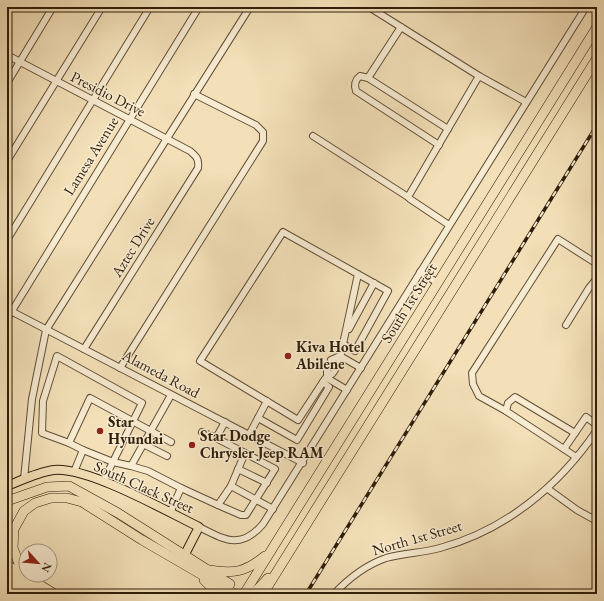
<svg xmlns="http://www.w3.org/2000/svg" width="604" height="601" font-family="'EB Garamond',serif">
	<style>
		.lines { fill: none; stroke-linecap: round; stroke-linejoin: round }
		.minor-casing { stroke: #604e36; stroke-width: 8 }
		.major-casing { stroke: #2f1e0a; stroke-width: 10 }
		.highway-casing { stroke: #2f1e0a; stroke-width: 10 }
		.minor { stroke: #f7ebd1; stroke-width: 6 }
		.major { stroke: #f3e0b8; stroke-width: 8 }
		.highway { stroke: #f3e0b8; stroke-width: 9 }
		.rail-casing { stroke: #2f1e0a; stroke-width: 3.5 }
		.rail { stroke: #f7ebd1; stroke-width: 2; stroke-dasharray: 6; stroke-linecap: butt }
		.poi-dot { fill: #8f2418; stroke: #f7ebd1; stroke-width: 1.5 }
		.labels { text-anchor: middle; stroke-width: 3; stroke-linejoin: round; paint-order: stroke }
		.street-label { font-size: 15px; fill: #2f1e0a; stroke: #f7ebd1 }
		.poi-label { font-size: 15px; font-weight: bold; fill: #2f1e0a; stroke: #f7ebd1; text-anchor: start }
	</style>
	<rect width="100%" height="100%" fill="#f3e0b8"/>
	<filter id="stains"><feTurbulence type="fractalNoise" baseFrequency=".005" numOctaves="4"/><feColorMatrix values="0 0 0 0 .2 0 0 0 0 .09 0 0 0 0 .02 0 0 0 .5 -.17"/></filter>
	<radialGradient id="worn" r=".72"><stop offset=".6" stop-color="#630" stop-opacity="0"/><stop offset="1" stop-color="#630" stop-opacity=".3"/></radialGradient>
	<g class="lines">
		<g class="minor-casing">
			<g id="minor">
				<polyline points="369,7 479,76"/>
				<path d="M 7,55 L 190,151 C 197,157 199,159 198,168 L 84,349"/>
				<polyline points="368,78 401,27"/>
				<polyline points="7,83 53,7"/>
				<polyline points="313,136 408,197"/>
				<path d="M 439,145 L 356,91 C 354,85 355,80 360,76 L 368,78 L 448,129"/>
				<polyline points="7,161 102,7"/>
				<polyline points="449,225 410,199 408,197 479,76 526,102"/>
				<polyline points="7,240 150,7"/>
				<polyline points="420,272 438,283"/>
				<polyline points="7,309 303,463"/>
				<polyline points="7,319 199,7"/>
				<polyline points="566,325 589,288 597,278"/>
				<polyline points="349,329 374,283"/>
				<polyline points="343,344 339,363 333,373 325,379 298,420 200,361 283,232 388,291 355,351 343,344 358,274"/>
				<polyline points="331,360 340,356 361,368"/>
				<polyline points="327,367 327,378"/>
				<polyline points="120,368 263,141 263,132 256,125 194,94"/>
				<polyline points="327,378 347,390"/>
				<polyline points="506,411 479,396 473,384 472,373 558,239 597,264"/>
				<polyline points="258,418 267,401"/>
				<polyline points="225,422 216,438 245,453 231,486 273,509"/>
				<polyline points="202,432 216,438"/>
				<polyline points="249,435 258,418 297,440 329,387 323,382"/>
				<polyline points="69,443 42,433 43,401 57,356 142,403 103,482"/>
				<polyline points="143,444 167,456"/>
				<polyline points="564,449 506,411 508,403 515,397 575,433"/>
				<polyline points="83,450 69,443 90,398 171,442"/>
				<polyline points="576,457 564,449 586,417 597,425"/>
				<polyline points="131,466 148,471 181,488 170,513"/>
				<polyline points="238,469 267,483"/>
				<polyline points="74,472 83,450 113,462 131,466 171,395"/>
				<polyline points="24,479 32,399 46,330 250,7"/>
				<polyline points="181,488 218,505 231,486"/>
				<polyline points="548,489 577,510 597,521"/>
				<polyline points="218,505 241,515 246,515 275,469 245,453"/>
				<path d="M 199,527 C 225,540 241,550 263,524 L 586,7"/>
				<path d="M 334,594 C 348,579 366,565 386,558 C 404,553 422,553 440,548 C 506,530 559,486 597,430"/>
			</g>
		</g>
		<g class="major-casing">
			<path id="major" d="M 7,486 C 22,480 38,472 54,470 C 89,467 166,511 199,527 L 182,560"/>
		</g>
		<g class="highway-casing">
			<g id="highway">
				<polyline points="7,501 47,487 69,486 118,513 230,584"/>
				<polyline points="7,565 55,594"/>
				<path d="M 209,570 C 235,574 245,572 265,556"/>
				<polyline points="26,573 20,566 13,548 14,529 24,511 35,503 51,498 67,498 82,502 142,540 235,594"/>
				<polyline points="7,574 39,594"/>
				<polyline points="204,580 211,587 215,594"/>
				<polyline points="7,584 30,593"/>
				<polyline points="244,594 597,27"/>
				<polyline points="250,594 256,591 268,578"/>
				<polyline points="263,594 597,58"/>
			</g>
		</g>
		<use href="#minor" class="minor"/>
		<use href="#major" class="major"/>
		<use href="#highway" class="highway"/>
		<g class="rail-casing">
			<polyline id="rail" points="306,594 597,125"/>
		</g>
		<use href="#rail" class="rail"/>
	</g>
	<g class="poi-dot">
		<circle cx="288" cy="356" r="4"/>
		<circle cx="100" cy="431" r="4"/>
		<circle cx="192" cy="445" r="4"/>
	</g>
	<g class="labels">
		<g class="street-label">
			<text transform="translate(108 94) rotate(27)" y="5">Presidio Drive</text>
			<text transform="translate(91 156) rotate(-58)" y="5">Lamesa Avenue</text>
			<text transform="translate(133 247) rotate(-58)" y="5">Aztec Drive</text>
			<text transform="translate(409 303) rotate(-58)" y="5">South 1st Street</text>
			<text transform="translate(161 374) rotate(28)" y="5">Alameda Road</text>
			<text transform="translate(144 487) rotate(24)" y="5">South Clack Street</text>
			<text transform="translate(417 538) rotate(-16)" y="5">North 1st Street</text>
		</g>
		<g class="poi-label">
			<text x="296" y="352">Kiva Hotel<tspan x="296" dy="17">Abilene</tspan></text>
			<text x="108" y="427">Star<tspan x="108" dy="17">Hyundai</tspan></text>
			<text x="200" y="441">Star Dodge<tspan x="200" dy="17">Chrysler Jeep RAM</tspan></text>
		</g>
	</g>
	<rect width="604" height="601" fill="none" stroke="#f3e0b8" stroke-width="24"/>
	<rect x="8" y="8" width="588" height="585" fill="none" stroke="#2f1e0a" stroke-width="2"/>
	<rect x="12" y="12" width="580" height="577" fill="none" stroke="#2f1e0a"/>
	<g transform="translate(38 563) rotate(117)"><circle r="19" fill="#f7ebd1" stroke="#a79981"/>
	<path d="M0-3L7 15L0 10L-7 15Z" fill="#8f2418"/>
	<text y="-6" font-size="11" font-weight="bold" text-anchor="middle" fill="#2f1e0a">N</text>
	</g>
	<rect width="100%" height="100%" filter="url(#stains)"/>
	<rect width="100%" height="100%" fill="url(#worn)"/>
</svg>
